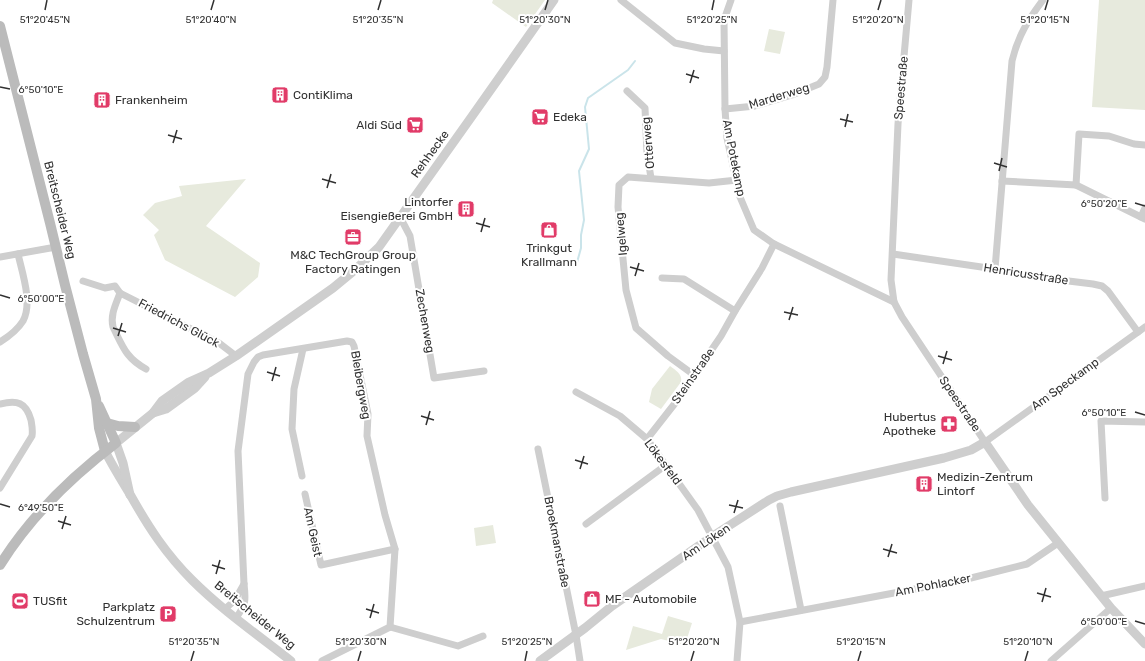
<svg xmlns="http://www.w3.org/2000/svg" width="1145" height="661" font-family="Rubik,sans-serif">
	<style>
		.green { fill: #e7eadd }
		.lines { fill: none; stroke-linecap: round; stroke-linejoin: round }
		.stream { stroke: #cae4ea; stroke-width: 2 }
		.minor { stroke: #cecece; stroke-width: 7 }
		.tertiary { stroke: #cecece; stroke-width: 9 }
		.secondary { stroke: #bbb; stroke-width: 10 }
		.ticks { fill: none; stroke: #313131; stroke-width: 1.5 }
		.labels { text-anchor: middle; stroke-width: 4; stroke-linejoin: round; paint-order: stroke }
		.street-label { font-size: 12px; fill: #313131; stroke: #fff }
		.poi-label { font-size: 12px; fill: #313131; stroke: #fff; text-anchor: start }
		.ticks-label { font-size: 10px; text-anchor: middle; fill: #313131; stroke: #fff; stroke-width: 4; stroke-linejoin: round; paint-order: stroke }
	</style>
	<rect width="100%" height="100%" fill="#fff"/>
	<g class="green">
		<polygon points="493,0 545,0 526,27 492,3"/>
		<polygon points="1099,0 1145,0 1145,110 1092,107"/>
		<polygon points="769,29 785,32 780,54 764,51"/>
		<polygon points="246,179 206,226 260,263 258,277 235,297 165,260 154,235 159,230 143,215 155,203 182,196 179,186"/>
		<path d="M 670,366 C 675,370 683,374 681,382 L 661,409 L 649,402 L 652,389 Z"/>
		<polygon points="493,525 496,543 476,546 474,528"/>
		<polygon points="668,616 692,623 685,645 661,639 626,650 633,626 662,634"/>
	</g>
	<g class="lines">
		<polyline class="stream" points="576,266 581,248 581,235 584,220 579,171 589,149 585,107 588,98 628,70 635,61"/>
		<g class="minor">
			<polyline points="621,0 675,43 704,49 724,51"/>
			<polyline points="731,0 724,20 725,109 727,138 740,197 754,230 774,244 894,302"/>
			<polyline points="909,0 898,124 891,280 894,302 902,317 985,442 1145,327"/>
			<polyline points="627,91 645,108 647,153 651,178"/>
			<polyline points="725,109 755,106 792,95 819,84 825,77 827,67 833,0"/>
			<polyline points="1002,181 1076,185 1145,219"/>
			<polyline points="1076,185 1079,134 1109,136 1134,144 1145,145"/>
			<polyline points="400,217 410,236 434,378 484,371"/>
			<polyline points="1141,217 1145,208"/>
			<polyline points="893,254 995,269 1044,278 1093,284 1102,286 1108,291 1138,332"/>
			<polyline points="0,257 56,247"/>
			<path d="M 995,269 L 1012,61 C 1018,36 1028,20 1043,0"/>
			<polyline points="662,278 684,279 735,311"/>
			<polyline points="83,281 105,288 115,286 120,293 219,343 236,356"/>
			<path d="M 120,293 C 116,304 110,315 113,327 C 123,347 126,358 146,369"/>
			<path d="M 0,342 C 8,337 18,329 23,321 C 33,303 22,272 18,254"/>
			<polyline points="694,375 668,356 636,328 626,290 618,207 619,185 628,177 709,183 737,180"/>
			<polyline points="576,392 620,416 647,439 698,510 728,567 740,622 737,661"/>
			<path d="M 0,404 C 17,400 26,402 31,420 C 32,426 33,430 32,436 L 0,488"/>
			<polyline points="647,439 676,402 721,336 735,311 762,268 774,244"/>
			<polyline points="538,449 576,635 580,661"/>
			<polyline points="302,476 292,429 294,389 303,349"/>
			<polyline points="305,494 321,565 395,549"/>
			<polyline points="1105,498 1101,421 1145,422"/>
			<polyline points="780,506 801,610"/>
			<polyline points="586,524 666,465"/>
			<polyline points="1101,596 1145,586"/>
			<polyline points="225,609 235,600 244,584"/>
			<path d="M 236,618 C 246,604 246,601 244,584 L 238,451 L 248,374 L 254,362 L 258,357 L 263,355 L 347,341 L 352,342 L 354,346 L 368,414 L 367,436 L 385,515 L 395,549 L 390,627 L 322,661"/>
			<polyline points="740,622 963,580 1027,564 1058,543"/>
			<polyline points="390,627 458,646 483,636"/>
			<polyline points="1051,661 1111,608"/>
		</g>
		<g class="tertiary">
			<polyline points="153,413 166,409 195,388 205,377"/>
			<path d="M 105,451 C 113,467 122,481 131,496 C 149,528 166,554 192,580 C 222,610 258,635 291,661"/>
			<polyline points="130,495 123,463 116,443 153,413 162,401 189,382 209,373 236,356 333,288 356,269 379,247 470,119 554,0"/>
			<polyline points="540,661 585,628 612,606 713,536 769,500 777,496 791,492 944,458 971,450 985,442 1028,505 1111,608 1145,644"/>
		</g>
		<g class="secondary">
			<polyline points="0,26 50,223 65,285 83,354 96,399 99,428 105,451"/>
			<polyline points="107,423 118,426 135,427"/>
			<path d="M 0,565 C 30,517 71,477 116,443 L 99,406"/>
		</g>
	</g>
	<path class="ticks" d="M 45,10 L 47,0M 211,10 L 214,0M 378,10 L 381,0M 545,10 L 548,0M 712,10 L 714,0M 878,10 L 881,0M 1045,10 L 1048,0M 686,74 L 699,78M 690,83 L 694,70M 0,87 L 10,89M 840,119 L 853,122M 845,127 L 848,114M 168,135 L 182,139M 173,143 L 177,130M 994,163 L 1007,167M 999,171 L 1002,158M 322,179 L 336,183M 327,188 L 331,174M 1135,203 L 1145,206M 476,223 L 490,227M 481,232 L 485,218M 630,267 L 644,271M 635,276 L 639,263M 0,295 L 10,298M 784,312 L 798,315M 789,320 L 793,307M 113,328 L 126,332M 118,336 L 122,323M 938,356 L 952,360M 943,364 L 947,351M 267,372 L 280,376M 272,381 L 276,367M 1135,412 L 1145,415M 421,416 L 434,420M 426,425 L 430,411M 575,460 L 588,464M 580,469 L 584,456M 0,504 L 10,507M 729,505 L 743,508M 734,513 L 738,500M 58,521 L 71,525M 62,529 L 66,516M 883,549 L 897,553M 888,557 L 892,544M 212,565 L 225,569M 216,574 L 220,560M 1037,593 L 1051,597M 1042,602 L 1046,588M 366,609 L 379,613M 370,618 L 374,604M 1135,621 L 1145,624M 191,661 L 194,651M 358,661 L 361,651M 525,661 L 527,651M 691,661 L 694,651M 858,661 L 861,651M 1025,661 L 1028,651"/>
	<defs>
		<g id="building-square" transform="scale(0.9)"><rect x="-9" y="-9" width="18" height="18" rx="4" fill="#e13b68" stroke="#fff"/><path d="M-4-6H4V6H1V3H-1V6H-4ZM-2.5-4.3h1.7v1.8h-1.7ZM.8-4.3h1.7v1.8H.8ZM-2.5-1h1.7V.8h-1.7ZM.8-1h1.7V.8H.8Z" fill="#fff"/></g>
		<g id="supermarket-square" transform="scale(0.9)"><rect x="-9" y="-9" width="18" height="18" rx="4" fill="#e13b68" stroke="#fff"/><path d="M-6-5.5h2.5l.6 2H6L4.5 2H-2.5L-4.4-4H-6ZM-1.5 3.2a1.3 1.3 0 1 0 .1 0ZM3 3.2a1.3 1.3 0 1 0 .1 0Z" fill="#fff"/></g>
		<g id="shop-square" transform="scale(0.9)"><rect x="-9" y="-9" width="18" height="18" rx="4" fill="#e13b68" stroke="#fff"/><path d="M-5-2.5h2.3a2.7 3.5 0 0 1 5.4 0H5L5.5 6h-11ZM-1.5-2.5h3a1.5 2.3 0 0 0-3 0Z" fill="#fff"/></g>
		<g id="office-square" transform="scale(0.9)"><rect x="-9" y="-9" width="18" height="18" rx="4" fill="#e13b68" stroke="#fff"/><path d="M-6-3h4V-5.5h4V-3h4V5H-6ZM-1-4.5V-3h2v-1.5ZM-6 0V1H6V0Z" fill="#fff"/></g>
		<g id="pharmacy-square" transform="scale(0.9)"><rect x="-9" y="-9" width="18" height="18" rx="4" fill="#e13b68" stroke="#fff"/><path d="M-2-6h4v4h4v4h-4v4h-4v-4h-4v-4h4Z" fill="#fff"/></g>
		<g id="stadium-square" transform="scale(0.9)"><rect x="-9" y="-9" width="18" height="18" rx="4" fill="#e13b68" stroke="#fff"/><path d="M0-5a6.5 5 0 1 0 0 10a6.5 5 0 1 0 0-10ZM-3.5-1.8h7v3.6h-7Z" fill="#fff"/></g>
		<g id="parking-square" transform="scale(0.9)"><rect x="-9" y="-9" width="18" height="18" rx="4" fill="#e13b68" stroke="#fff"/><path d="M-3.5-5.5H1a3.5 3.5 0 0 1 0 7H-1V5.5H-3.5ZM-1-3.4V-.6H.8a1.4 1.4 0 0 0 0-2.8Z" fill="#fff"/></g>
	</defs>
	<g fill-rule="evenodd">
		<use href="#building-square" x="280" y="95"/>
		<use href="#building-square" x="102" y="100"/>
		<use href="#supermarket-square" x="540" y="117"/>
		<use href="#supermarket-square" x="415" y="125"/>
		<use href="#building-square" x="466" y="209"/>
		<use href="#shop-square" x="549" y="230"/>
		<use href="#office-square" x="353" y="237"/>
		<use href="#pharmacy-square" x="949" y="424"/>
		<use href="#building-square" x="924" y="484"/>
		<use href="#shop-square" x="592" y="599"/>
		<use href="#stadium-square" x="20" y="601"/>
		<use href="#parking-square" x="168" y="614"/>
	</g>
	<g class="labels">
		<g class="street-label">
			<text transform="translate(901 88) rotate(-85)" y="4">Speestraße</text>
			<text transform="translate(779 96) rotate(-17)" y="4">Marderweg</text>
			<text transform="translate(648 143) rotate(-95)" y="4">Otterweg</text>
			<text transform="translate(430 154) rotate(-54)" y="4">Rehhecke</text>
			<text transform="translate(734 158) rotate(79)" y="4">Am Potekamp</text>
			<text transform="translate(60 210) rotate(76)" y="4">Breitscheider Weg</text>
			<text transform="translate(621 234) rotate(-95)" y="4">Igelweg</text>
			<text transform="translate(1026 274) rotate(9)" y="4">Henricusstraße</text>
			<text transform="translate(425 321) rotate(80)" y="4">Zechenweg</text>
			<text transform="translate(179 323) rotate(28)" y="4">Friedrichs Glück</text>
			<text transform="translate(693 376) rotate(-55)" y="4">Steinstraße</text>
			<text transform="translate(1065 384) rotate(-36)" y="4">Am Speckamp</text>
			<text transform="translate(361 385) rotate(80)" y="4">Bleibergweg</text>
			<text transform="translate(960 404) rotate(56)" y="4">Speestraße</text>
			<text transform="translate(663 462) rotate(53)" y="4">Lökesfeld</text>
			<text transform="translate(313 532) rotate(78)" y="4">Am Geist</text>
			<text transform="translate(557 542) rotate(79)" y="4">Broekmanstraße</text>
			<text transform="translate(706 542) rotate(-34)" y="4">Am Löken</text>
			<text transform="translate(933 585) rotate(-11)" y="4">Am Pohlacker</text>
			<text transform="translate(255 615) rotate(39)" y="4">Breitscheider Weg</text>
		</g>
		<g class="poi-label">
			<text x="293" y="99">ContiKlima</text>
			<text x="115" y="104">Frankenheim</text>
			<text x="553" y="121">Edeka</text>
			<text x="402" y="129" text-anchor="end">Aldi Süd</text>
			<text x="453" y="206" text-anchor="end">Lintorfer<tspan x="453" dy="14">Eisengießerei GmbH</tspan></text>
			<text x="549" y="252" text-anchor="middle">Trinkgut<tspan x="549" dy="14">Krallmann</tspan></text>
			<text x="353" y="259" text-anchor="middle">M&amp;C TechGroup Group<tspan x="353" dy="14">Factory Ratingen</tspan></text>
			<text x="936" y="421" text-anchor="end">Hubertus<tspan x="936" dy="14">Apotheke</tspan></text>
			<text x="937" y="481">Medizin-Zentrum<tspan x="937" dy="14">Lintorf</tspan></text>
			<text x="605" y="603">MF - Automobile</text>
			<text x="33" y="605">TUSfit</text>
			<text x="155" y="611" text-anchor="end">Parkplatz<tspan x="155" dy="14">Schulzentrum</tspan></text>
		</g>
	</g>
	<g class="ticks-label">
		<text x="45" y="23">51°20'45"N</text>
		<text x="211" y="23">51°20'40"N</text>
		<text x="378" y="23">51°20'35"N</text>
		<text x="545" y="23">51°20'30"N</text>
		<text x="712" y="23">51°20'25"N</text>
		<text x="878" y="23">51°20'20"N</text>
		<text x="1045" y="23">51°20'15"N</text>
		<text x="41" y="93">6°50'10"E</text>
		<text x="1104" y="207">6°50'20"E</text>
		<text x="41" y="302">6°50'00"E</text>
		<text x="1104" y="416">6°50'10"E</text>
		<text x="41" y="511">6°49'50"E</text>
		<text x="1104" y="625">6°50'00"E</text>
		<text x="194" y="645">51°20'35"N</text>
		<text x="361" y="645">51°20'30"N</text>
		<text x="527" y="645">51°20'25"N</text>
		<text x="694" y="645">51°20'20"N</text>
		<text x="861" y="645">51°20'15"N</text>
		<text x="1028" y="645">51°20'10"N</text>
	</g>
</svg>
